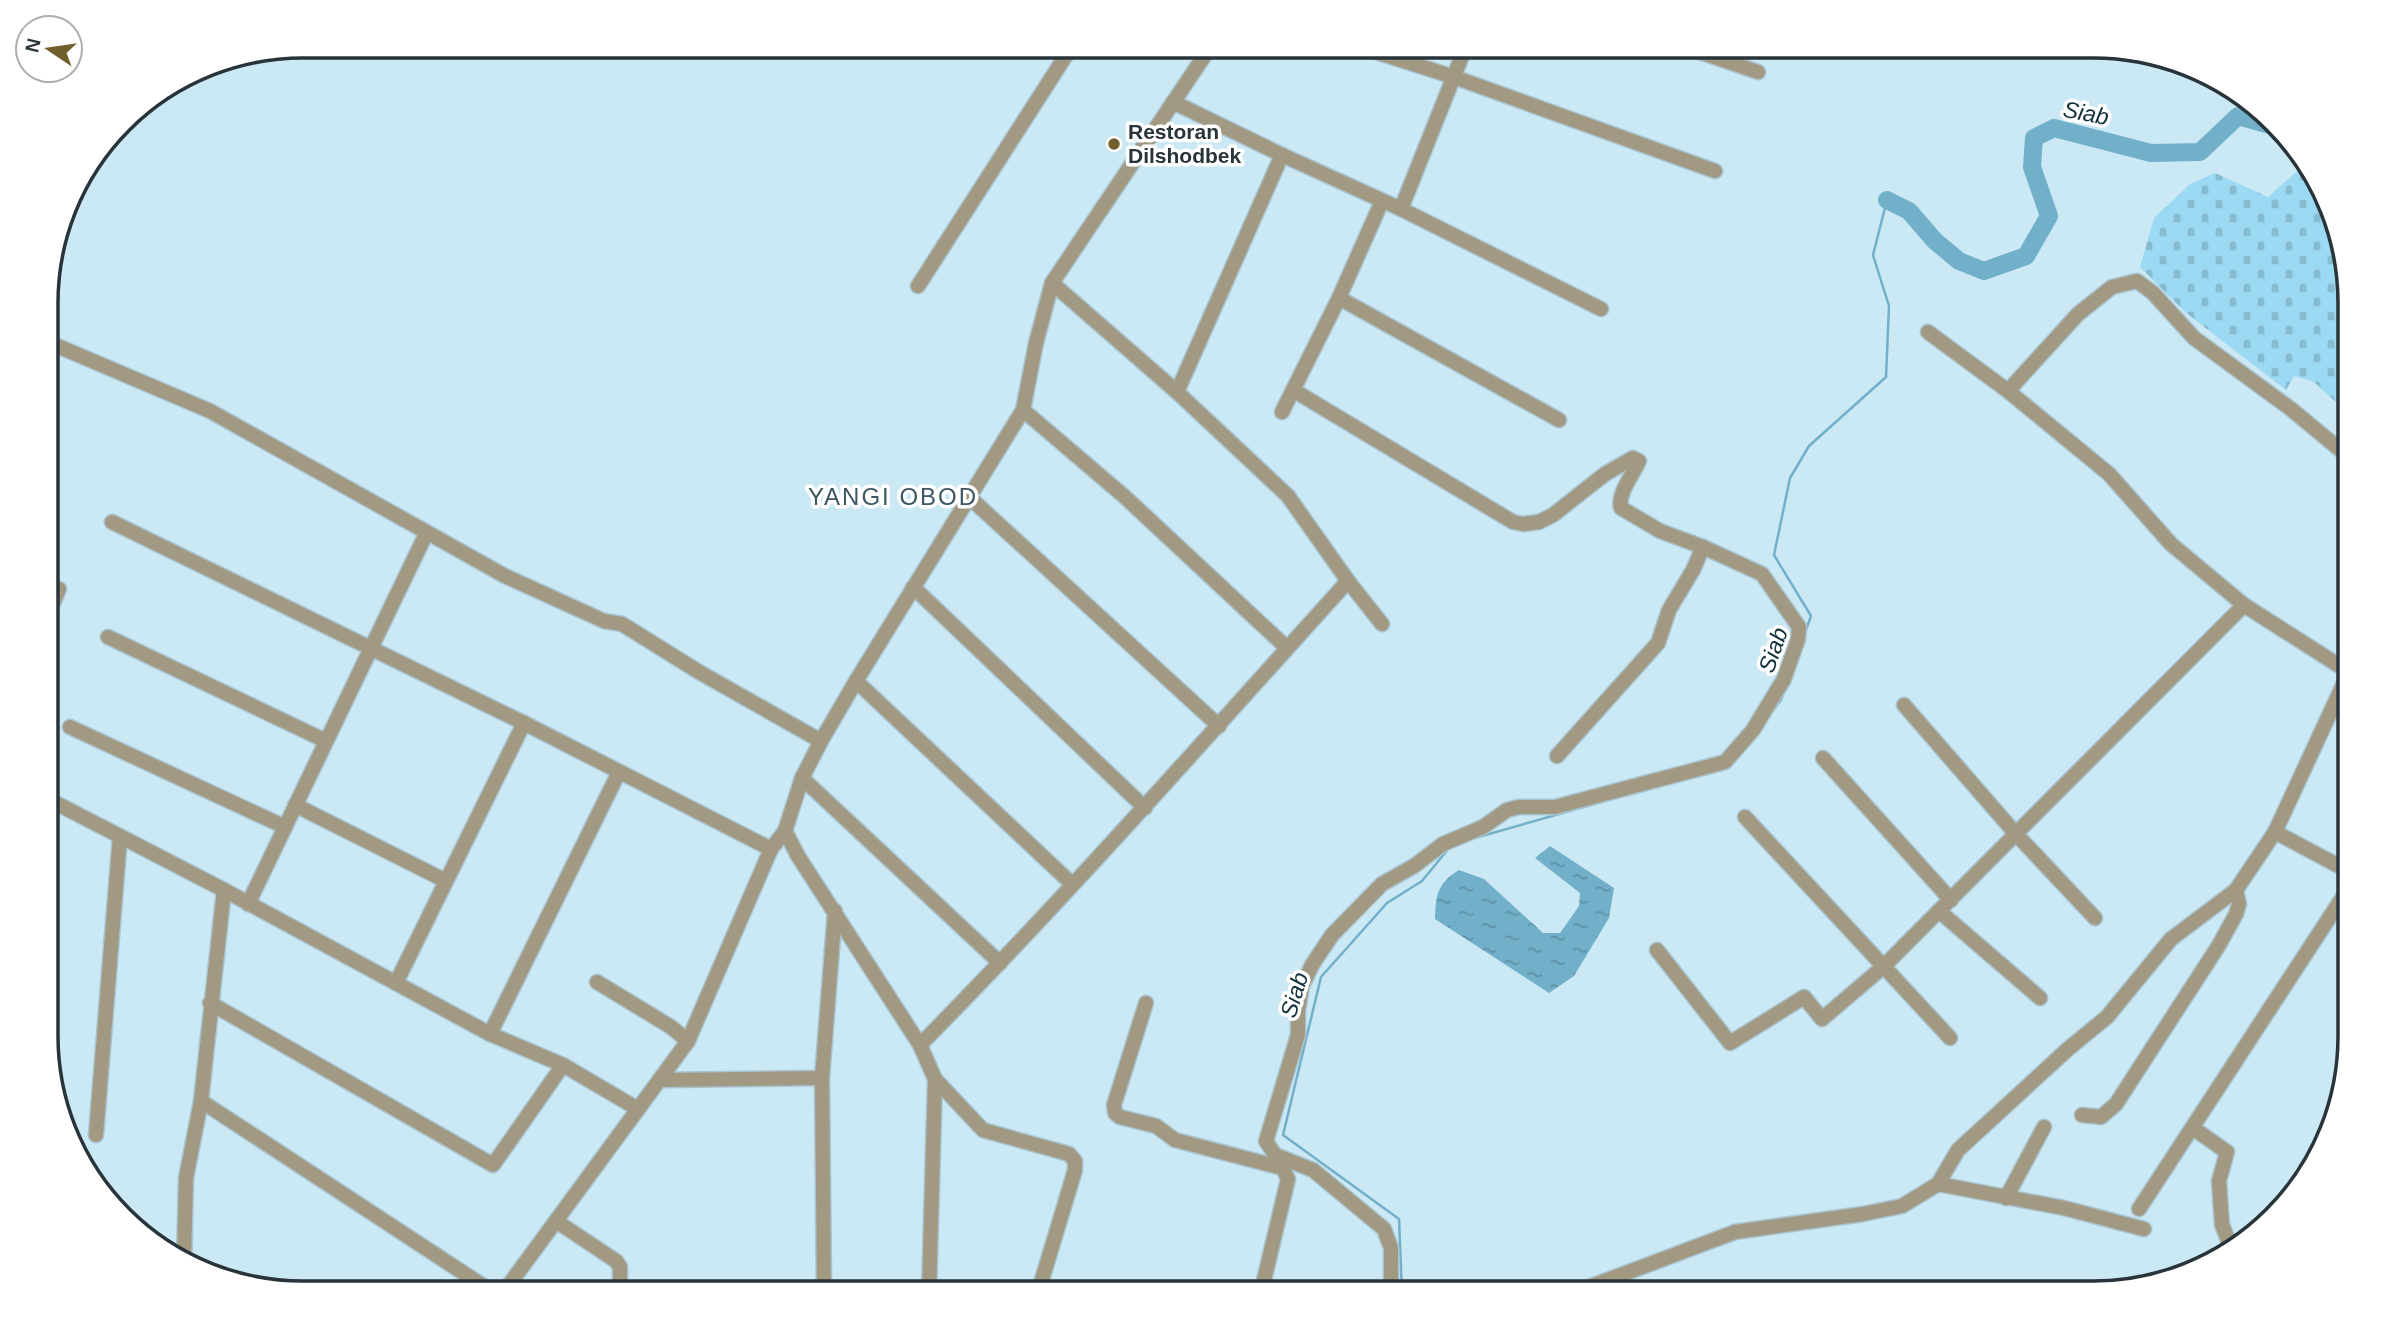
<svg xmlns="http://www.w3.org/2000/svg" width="2396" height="1339" font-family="Arial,sans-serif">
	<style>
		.cemetery { fill: url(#cemetery-stones) }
		.water { fill: url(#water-ripples) }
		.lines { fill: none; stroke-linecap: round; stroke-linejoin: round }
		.stream { stroke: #72b0ca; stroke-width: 2.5 }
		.river { stroke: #72b0ca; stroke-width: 18 }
		.minor-casing { stroke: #aac4cf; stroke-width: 17 }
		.minor { stroke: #a19982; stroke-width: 14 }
		.poi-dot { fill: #71602e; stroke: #fff; stroke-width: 2.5 }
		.labels { text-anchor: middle; stroke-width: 7; stroke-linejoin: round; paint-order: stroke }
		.poi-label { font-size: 21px; font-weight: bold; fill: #283439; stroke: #fff; text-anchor: start }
		.water-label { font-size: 23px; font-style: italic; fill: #12303c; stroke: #fff }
		.quarter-label { font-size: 24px; letter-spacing: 2px; fill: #3e5762; stroke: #fff }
		.rim { fill: none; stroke: #283439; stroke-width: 3.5 }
	</style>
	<defs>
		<pattern id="cemetery-stones" width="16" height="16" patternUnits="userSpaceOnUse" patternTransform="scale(1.75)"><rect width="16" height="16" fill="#9cd9f2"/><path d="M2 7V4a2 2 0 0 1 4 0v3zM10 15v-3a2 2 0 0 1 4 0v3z" fill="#86bbd0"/></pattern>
		<pattern id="water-ripples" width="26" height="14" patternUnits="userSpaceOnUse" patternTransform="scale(1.75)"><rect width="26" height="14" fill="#72b0ca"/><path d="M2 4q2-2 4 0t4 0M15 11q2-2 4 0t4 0" fill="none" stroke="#5e90a5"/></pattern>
	</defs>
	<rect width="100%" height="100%" fill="#cbe8f5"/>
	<polygon class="cemetery" points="2305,164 2309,165 2350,285 2350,389 2339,405 2314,382 2294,376 2286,390 2185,312 2140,267 2154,218 2190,184 2215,173 2268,197"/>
	<path class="water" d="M 1550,846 L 1614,888 L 1609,918 L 1574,976 L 1549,993 L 1435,919 C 1436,894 1437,884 1459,870 L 1484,879 L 1543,933 L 1560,933 L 1579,906 L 1580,893 L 1535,858 Z"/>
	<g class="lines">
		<g class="stream">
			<polyline points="1805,633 1811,616 1774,555 1790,478 1809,446 1886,377 1889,306 1873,255 1887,200"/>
			<polyline points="1771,713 1781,700 1785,689"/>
			<polyline points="1475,838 1626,795"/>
			<polyline points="1402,1293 1399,1219 1283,1135 1321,977 1387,903 1422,881 1449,848"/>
		</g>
		<polyline class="river" points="1887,200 1909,211 1935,241 1959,261 1984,271 2026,256 2049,216 2032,167 2034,138 2054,128 2151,153 2200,152 2238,116 2270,125"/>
		<g class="minor-casing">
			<g id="minor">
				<polyline points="1357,46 1454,77 1715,171"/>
				<polyline points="1682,46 1758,72"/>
				<polyline points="1173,102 1282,155 1401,209 1601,309"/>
				<polyline points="1401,209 1466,46"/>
				<polyline points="1052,283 1177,392 1288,496 1348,581 1382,624"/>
				<polyline points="918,286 1072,46"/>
				<polyline points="1339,298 1559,420"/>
				<polyline points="1928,332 2008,391 2109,474 2171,544 2244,605"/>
				<polyline points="48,342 210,411 505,576 604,621 622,624 699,672 821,741"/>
				<path d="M 1293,390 L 1513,522 L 1523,524 L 1539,522 L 1553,515 L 1605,474 L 1633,458 L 1639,461 C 1633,475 1617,494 1621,508 L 1660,531 L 1703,547 L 1693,570 L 1669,610 L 1658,643 L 1557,756"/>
				<polyline points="2008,391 2078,314 2112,287 2137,281 2153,293 2194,338 2291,409 2350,458"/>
				<polyline points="1177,392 1282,155"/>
				<polyline points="1023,410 1125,497 1287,648"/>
				<polyline points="1282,412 1339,298 1382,201"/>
				<polyline points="969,497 1219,726"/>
				<polyline points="112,522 524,723 771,849"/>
				<polyline points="913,587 1145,808"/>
				<polyline points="48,615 59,589"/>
				<polyline points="108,637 326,741"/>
				<polyline points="856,681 1072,884"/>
				<polyline points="1904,705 2016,834 2095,918"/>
				<polyline points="70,727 285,827"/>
				<polyline points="1823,758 1951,900"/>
				<polyline points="802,778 1000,963"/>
				<polyline points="48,799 224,890 490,1034 563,1065 638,1109"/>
				<polyline points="295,805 446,881"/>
				<polyline points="1745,817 1950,1038"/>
				<polyline points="785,831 798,856 920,1045 935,1079 929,1293"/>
				<polyline points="2275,832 2350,872"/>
				<polyline points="248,904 426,534"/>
				<polyline points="1939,911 2040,998"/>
				<polyline points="1657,950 1730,1043 1804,997 1822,1019 1883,967 2244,605 2349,672"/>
				<polyline points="597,982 671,1027 688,1041"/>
				<polyline points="396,983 524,723"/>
				<polyline points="210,1003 493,1165 563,1065"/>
				<polyline points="1146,1003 1114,1105 1115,1113 1120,1117 1156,1126 1175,1140 1283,1168 1288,1179 1261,1293"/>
				<polyline points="490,1034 619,772"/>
				<path d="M 920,1045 C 1068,895 1207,737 1348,581"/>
				<polyline points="935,1079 983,1130 1069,1154 1075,1161 1075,1170 1038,1293"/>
				<polyline points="660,1080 822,1078"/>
				<polyline points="201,1101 494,1293"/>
				<polyline points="2082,1115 2101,1117 2116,1104 2219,945 2236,914 2239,904 2236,890"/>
				<polyline points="2193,1128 2227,1152 2219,1181 2222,1225 2231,1247 2238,1248"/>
				<polyline points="96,1135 120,836"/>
				<polyline points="1938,1184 2064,1208 2144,1229"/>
				<polyline points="2006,1198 2044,1127"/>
				<polyline points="2139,1209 2350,886"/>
				<polyline points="556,1221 616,1261 620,1267 620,1293"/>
				<polyline points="184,1262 186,1178 201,1101 224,890"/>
				<polyline points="503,1293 688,1041 771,849 785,831 802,778 821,741 856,681 1023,410 1036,343 1052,283 1211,46"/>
				<polyline points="824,1293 822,1078 835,911"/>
				<polyline points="1391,1293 1391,1248 1384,1229 1313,1170 1275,1155 1266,1141 1298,1035 1298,1011 1302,986 1312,965 1332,935 1382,884 1414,866 1443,844 1483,827 1507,810 1519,807 1555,807 1725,762 1753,730 1784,679 1798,639 1799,627 1762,574 1703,547"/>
				<polyline points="1573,1293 1735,1232 1863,1214 1902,1206 1938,1184 1958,1150 2068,1049 2107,1017 2171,939 2236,890 2275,832 2350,670"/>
			</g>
		</g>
		<use href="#minor" class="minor"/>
	</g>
	<circle class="poi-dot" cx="1114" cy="144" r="7"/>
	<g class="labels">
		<g class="poi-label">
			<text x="1128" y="139">Restoran<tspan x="1128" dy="24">Dilshodbek</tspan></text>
		</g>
		<g class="water-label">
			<text transform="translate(2086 113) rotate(11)" y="8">Siab</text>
			<text transform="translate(1773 650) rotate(-71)" y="8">Siab</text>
			<text transform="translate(1294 995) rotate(-73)" y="8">Siab</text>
		</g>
		<g class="quarter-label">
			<text x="893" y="505">YANGI OBOD</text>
		</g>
	</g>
	<path d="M0 0H2396V1339H0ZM303 58H2093A245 245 0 0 1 2338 303V1036A245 245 0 0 1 2093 1281H303A245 245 0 0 1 58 1036V303A245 245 0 0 1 303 58Z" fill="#fff" fill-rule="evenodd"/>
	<path class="rim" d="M303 58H2093A245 245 0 0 1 2338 303V1036A245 245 0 0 1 2093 1281H303A245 245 0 0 1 58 1036V303A245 245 0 0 1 303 58Z"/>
	<g transform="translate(49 49) rotate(283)"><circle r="33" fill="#ffffff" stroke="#a9aeb0" stroke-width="2"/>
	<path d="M0-5L12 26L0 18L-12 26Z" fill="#71602e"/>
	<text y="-10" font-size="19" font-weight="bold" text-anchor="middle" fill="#283439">N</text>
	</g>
</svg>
